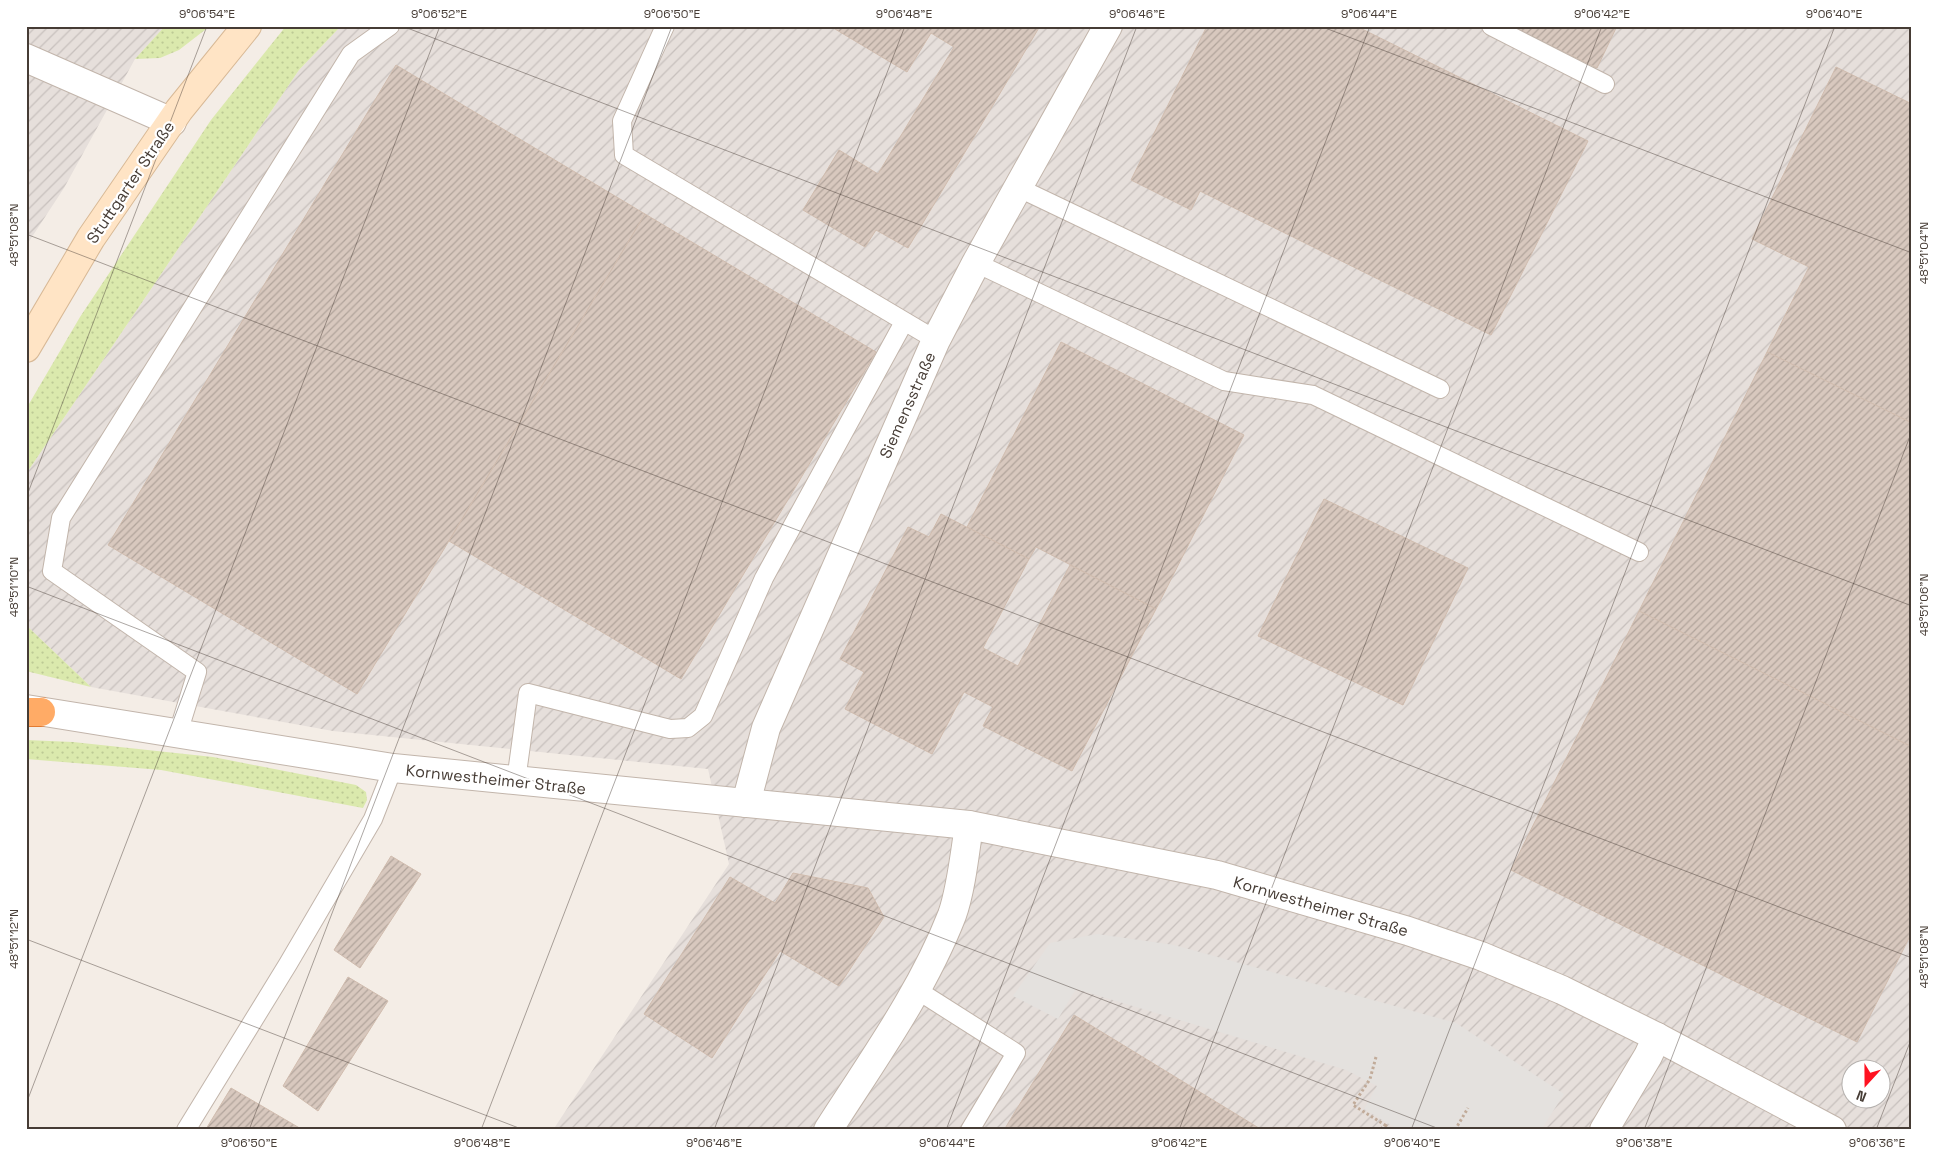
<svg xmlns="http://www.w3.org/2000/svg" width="1938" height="1156" font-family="'Space Grotesk',sans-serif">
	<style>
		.industrial { fill: url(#industrial-furrows); fill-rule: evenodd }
		.green { fill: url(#green-dots) }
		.parking { fill: #e4e1de }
		.building { fill: url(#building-hatch); stroke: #d0bcae }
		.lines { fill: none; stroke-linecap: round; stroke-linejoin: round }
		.lane-casing { stroke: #c2b5ab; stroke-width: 20 }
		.street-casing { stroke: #c2b5ab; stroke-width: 30 }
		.secondary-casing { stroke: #d8b996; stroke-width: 30 }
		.highway-casing { stroke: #e27b32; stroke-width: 30 }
		.path { stroke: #c1ab99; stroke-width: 3; stroke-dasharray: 2.5 2.5; stroke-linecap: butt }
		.lane { stroke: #fff; stroke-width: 18 }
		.street { stroke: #fff; stroke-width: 28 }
		.secondary { stroke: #ffe4c5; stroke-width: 28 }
		.highway { stroke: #ffab66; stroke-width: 28 }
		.ticks { fill: none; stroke: #463c35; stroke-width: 1; stroke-opacity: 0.45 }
		.labels { text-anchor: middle; stroke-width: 4.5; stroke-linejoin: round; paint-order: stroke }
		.street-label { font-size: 16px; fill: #463c35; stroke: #fff }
		.neatline { fill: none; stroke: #463c35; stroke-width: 2 }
		.ticks-label { font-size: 12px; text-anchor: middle; fill: #463c35 }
	</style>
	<defs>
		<pattern id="industrial-furrows" width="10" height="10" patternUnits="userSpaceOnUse" patternTransform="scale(1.25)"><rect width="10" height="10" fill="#e6dfdb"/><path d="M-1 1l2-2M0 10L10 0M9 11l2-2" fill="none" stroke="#c7c0bd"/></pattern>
		<pattern id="green-dots" width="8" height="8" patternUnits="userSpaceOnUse" patternTransform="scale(1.25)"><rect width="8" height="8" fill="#dbe9ad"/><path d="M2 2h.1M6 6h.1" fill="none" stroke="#bdc995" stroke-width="1.8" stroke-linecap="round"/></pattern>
		<pattern id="building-hatch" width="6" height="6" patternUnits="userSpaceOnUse" patternTransform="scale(1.25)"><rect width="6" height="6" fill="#d8c8be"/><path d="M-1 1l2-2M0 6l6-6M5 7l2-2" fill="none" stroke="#b1a49b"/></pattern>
	</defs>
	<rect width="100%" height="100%" fill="#f4ede6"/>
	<g class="industrial">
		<polygon points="26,26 165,26 135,59 64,188 26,246"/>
		<path d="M 341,26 L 1912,26 L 1912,1130 L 553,1130 L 729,864 L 708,769 L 333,731 L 91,687 L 26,625 L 26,474 L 299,70 ZM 1850,1068 L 1880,1068 L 1880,1098 L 1850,1098 Z"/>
	</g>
	<g class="green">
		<polygon points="165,26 210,26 179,50 160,58 135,59"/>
		<polygon points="286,26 341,26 299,70 26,474 26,409 80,317 211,120"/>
		<polygon points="26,625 91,687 26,671"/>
		<polygon points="26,740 73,742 213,757 356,785 366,792 367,800 363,808 161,770 26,759"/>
	</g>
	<polygon class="parking" points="1097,934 1174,945 1456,1023 1564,1094 1541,1130 1399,1130 1364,1109 1377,1086 1346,1070 1076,989 1058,1019 1013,996 1050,943"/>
	<g class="building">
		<polygon points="830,26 1040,26 908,248 876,230 865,247 803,210 839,150 878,174 954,47 931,33 907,72"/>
		<polygon points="1207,26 1356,26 1588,141 1491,335 1200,191 1191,210 1131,180"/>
		<polygon points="1511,26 1617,26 1597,68"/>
		<polygon points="396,65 645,214 357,694 108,545"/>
		<polygon points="1836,67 1912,104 1912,423 1767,352 1809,267 1752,239"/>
		<polygon points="645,214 876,352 681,679 449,541"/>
		<polygon points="1061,342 1244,435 1156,609 1036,547 1029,559 967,527"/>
		<polygon points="1767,352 1912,423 1912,747 1639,611"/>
		<polygon points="1324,499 1468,568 1403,705 1258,636"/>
		<polygon points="941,514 1029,559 983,648 1018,666 1070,565 1156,609 1072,771 983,726 993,707 964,692 932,754 845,709 864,672 840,659 908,527 929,537"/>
		<polygon points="1639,611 1912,747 1912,932 1857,1042 1511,870"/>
		<polygon points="391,856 421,874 360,968 334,950"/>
		<polygon points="793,873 868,888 884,917 839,986 780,951 712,1058 644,1014 730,877 775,903"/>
		<polygon points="348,977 388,1001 318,1111 283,1086"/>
		<polygon points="1074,1015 1262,1130 1004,1130"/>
		<polygon points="231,1088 303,1130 206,1129"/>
	</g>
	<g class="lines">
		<g class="lane-casing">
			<g id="lane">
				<polyline points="665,26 622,121 624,155 936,340"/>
				<polyline points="1491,26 1605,84"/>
				<polyline points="1019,188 1440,389"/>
				<polyline points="976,263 1224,381 1313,395 1639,552"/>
				<polyline points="178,733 197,672 52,571 61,518 351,54 390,26"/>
				<polyline points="516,781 528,693 670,729 688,728 703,716 764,578 904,322"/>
				<polyline points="917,990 1016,1053 970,1130"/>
				<polyline points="186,1130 288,964 373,819 393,768"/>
			</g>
		</g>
		<g class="street-casing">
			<g id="street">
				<polyline points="26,58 172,122"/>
				<polyline points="26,709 393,768 969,825 1217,875 1408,931 1481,956 1562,990 1657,1037 1832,1130"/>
				<polyline points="746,803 766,728 936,340 976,263 1108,26"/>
				<path d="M 828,1130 C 872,1061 922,992 952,915 C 961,890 965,852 969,825"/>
				<polyline points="1604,1130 1648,1056 1657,1037"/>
			</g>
		</g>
		<g class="secondary-casing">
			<polyline id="secondary" points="26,348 91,238 179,110 247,26"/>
		</g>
		<g class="highway-casing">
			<polyline id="highway" points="26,712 41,712"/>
		</g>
		<g class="path">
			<polyline points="1376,1057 1370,1079 1353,1105 1385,1125 1380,1130"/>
			<polyline points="1385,1125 1392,1130"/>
			<polyline points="1455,1130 1468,1108"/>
		</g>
		<use href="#lane" class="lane"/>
		<use href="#street" class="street"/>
		<use href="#secondary" class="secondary"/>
		<use href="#highway" class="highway"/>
	</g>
	<path class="ticks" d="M 402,26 L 1912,606M 1320,26 L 1912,253M 26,234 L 1912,958M 26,498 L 207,26M 26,586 L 1442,1130M 26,939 L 524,1130M 26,1104 L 440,26M 249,1130 L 672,26M 481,1130 L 905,26M 714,1130 L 1137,26M 946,1130 L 1370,26M 1179,1130 L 1602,26M 1411,1130 L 1835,26M 1644,1130 L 1912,431M 1876,1130 L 1912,1037"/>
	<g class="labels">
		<g class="street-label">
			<text transform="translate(130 182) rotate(-56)" y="6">Stuttgarter Straße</text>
			<text transform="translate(907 405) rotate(-66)" y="6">Siemensstraße</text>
			<text transform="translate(496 779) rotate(6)" y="6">Kornwestheimer Straße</text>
			<text transform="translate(1321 906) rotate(16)" y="6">Kornwestheimer Straße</text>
		</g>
	</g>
	<rect width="1938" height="1156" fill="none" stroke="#ffffff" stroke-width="55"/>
	<g transform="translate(1866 1084) rotate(201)"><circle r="24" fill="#ffffff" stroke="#b5b1ae"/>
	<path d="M0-4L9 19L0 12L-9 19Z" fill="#ff1221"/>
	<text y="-8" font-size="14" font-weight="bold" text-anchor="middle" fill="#463c35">N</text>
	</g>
	<rect x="28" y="28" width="1882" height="1100" class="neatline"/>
	<g class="ticks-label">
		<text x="207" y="18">9°06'54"E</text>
		<text x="439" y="18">9°06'52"E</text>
		<text x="672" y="18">9°06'50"E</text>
		<text x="904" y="18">9°06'48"E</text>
		<text x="1137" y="18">9°06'46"E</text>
		<text x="1369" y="18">9°06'44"E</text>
		<text x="1602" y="18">9°06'42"E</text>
		<text x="1834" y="18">9°06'40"E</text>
		<text transform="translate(14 235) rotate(-90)" y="4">48°51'08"N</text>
		<text transform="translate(1924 253) rotate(-90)" y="4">48°51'04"N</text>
		<text transform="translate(14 587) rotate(-90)" y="4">48°51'10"N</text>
		<text transform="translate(1924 605) rotate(-90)" y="4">48°51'06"N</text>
		<text transform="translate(14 939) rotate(-90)" y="4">48°51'12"N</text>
		<text transform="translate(1924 957) rotate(-90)" y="4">48°51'08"N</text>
		<text x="249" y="1147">9°06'50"E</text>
		<text x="482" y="1147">9°06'48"E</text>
		<text x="714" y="1147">9°06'46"E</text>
		<text x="947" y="1147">9°06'44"E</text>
		<text x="1179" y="1147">9°06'42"E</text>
		<text x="1412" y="1147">9°06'40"E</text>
		<text x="1644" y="1147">9°06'38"E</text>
		<text x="1877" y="1147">9°06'36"E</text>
	</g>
</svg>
